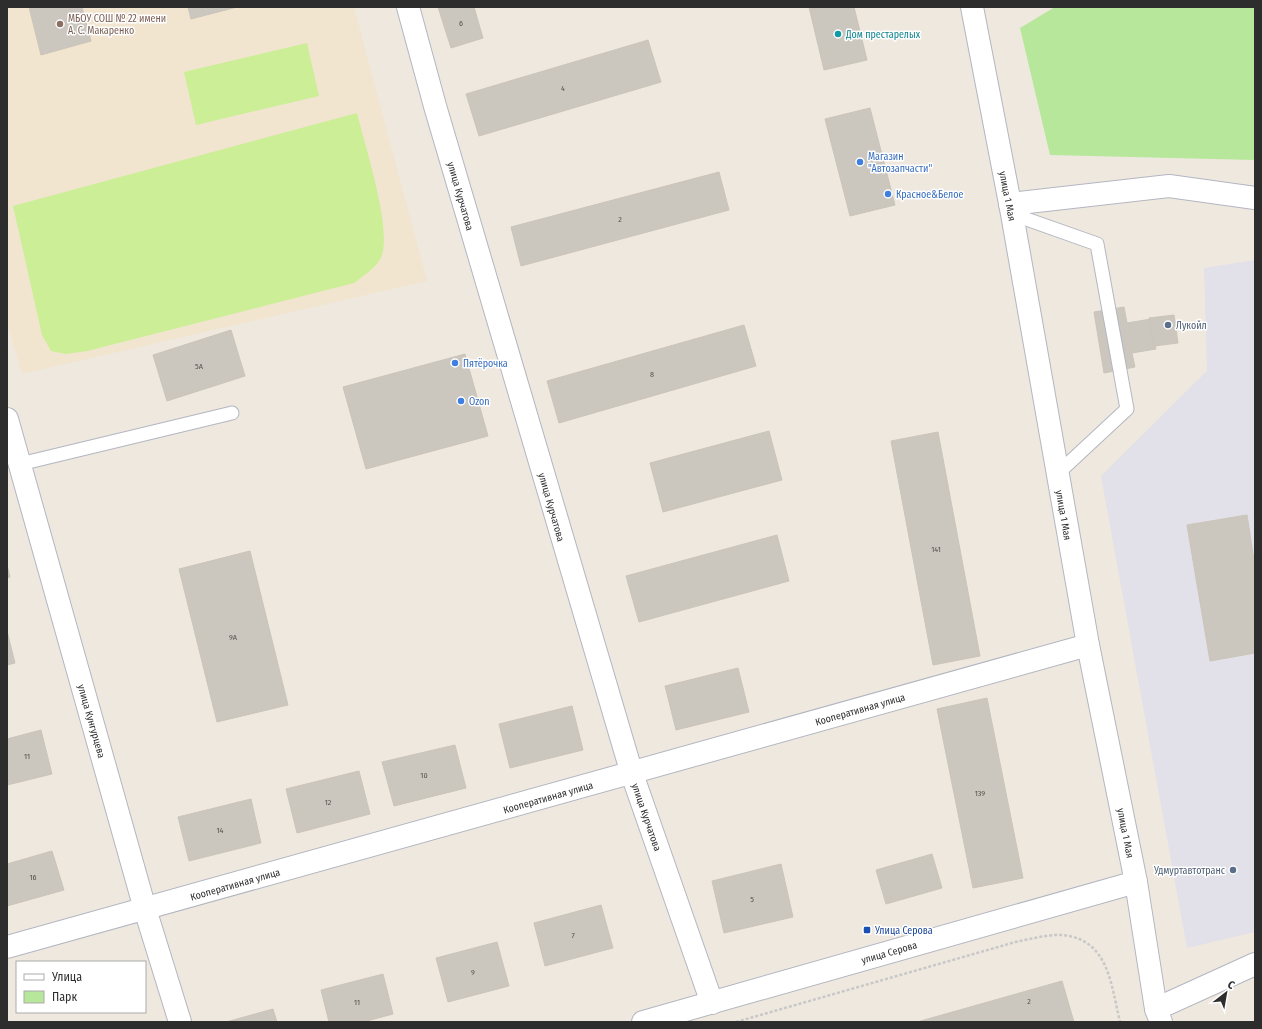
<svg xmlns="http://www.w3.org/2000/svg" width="1262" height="1029" font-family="'Fira Sans Condensed',sans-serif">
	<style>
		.industrial { fill: #e2e0e8 }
		.education { fill: #f1e5cf }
		.green { fill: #b7e79a }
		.pitch { fill: #cbee96 }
		.building { fill: #cbc6be; stroke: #cbc4b9 }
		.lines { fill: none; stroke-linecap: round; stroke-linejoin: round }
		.service-casing { stroke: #b3b6c1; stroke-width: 15 }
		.minor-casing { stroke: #b3b6c1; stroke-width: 24 }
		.secondary-casing { stroke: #b3b6c1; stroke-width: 24 }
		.path { stroke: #c8c8c8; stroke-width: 2.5; stroke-dasharray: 3 2; stroke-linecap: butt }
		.service { stroke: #fff; stroke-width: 13 }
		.minor { stroke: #fff; stroke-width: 22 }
		.secondary { stroke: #fff; stroke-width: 22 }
		.education-dot { fill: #8d6e63; stroke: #fff; stroke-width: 1.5 }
		.culture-dot { fill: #0f9aa8; stroke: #fff; stroke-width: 1.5 }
		.shop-dot { fill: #3f7fe0; stroke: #fff; stroke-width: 1.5 }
		.service-dot { fill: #5c6f8a; stroke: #fff; stroke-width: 1.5 }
		.transit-dot { fill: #1a4fb4; stroke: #fff; stroke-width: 1.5 }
		.labels { text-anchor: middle; stroke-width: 3; stroke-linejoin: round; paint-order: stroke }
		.number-label { font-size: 8px; fill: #545351 }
		.education-label { font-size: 10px; fill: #785e54; stroke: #fff; text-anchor: start }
		.culture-label { font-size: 10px; fill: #0d838f; stroke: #fff; text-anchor: start }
		.shop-label { font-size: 10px; fill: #366cbe; stroke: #fff; text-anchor: start }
		.street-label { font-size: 10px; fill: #2d2d2d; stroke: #fff }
		.service-label { font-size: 10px; fill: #4e5e75; stroke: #fff; text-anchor: start }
		.transit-label { font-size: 10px; fill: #164399; stroke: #fff; text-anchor: start }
	</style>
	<rect width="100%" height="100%" fill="#efe8df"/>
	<polygon class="industrial" points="1255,260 1255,932 1187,948 1101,476 1207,371 1204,268"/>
	<polygon class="education" points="7,7 354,7 427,281 22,374 7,323"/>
	<polygon class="green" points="1055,7 1255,7 1255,160 1050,155 1020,28"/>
	<g class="pitch">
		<polygon points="307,43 319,96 196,125 184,72"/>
		<path d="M 357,113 C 365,147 391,224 382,255 C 378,267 364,275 354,283 L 87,351 L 66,354 L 51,351 L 42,335 L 13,206 Z"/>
	</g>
	<g class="building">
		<polygon points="29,7 82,7 91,41 41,55"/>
		<polygon points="188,7 237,7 191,19"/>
		<polygon points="438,7 474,7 483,38 451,48"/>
		<polygon points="809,7 854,7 867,60 824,70"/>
		<polygon points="648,40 661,82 479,136 466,94"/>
		<polygon points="870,108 895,205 850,216 825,119"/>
		<polygon points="719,172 729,210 521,266 511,227"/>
		<polygon points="1124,307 1127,323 1151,319 1156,349 1132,353 1135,367 1104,373 1094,312"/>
		<polygon points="1174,315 1178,343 1154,346 1149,318"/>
		<polygon points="744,325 756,366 559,423 547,381"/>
		<polygon points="231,330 245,376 167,401 153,355"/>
		<polygon points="465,354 488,436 366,469 343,387"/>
		<polygon points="769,431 782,480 663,512 650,463"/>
		<polygon points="938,432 980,656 933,665 891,441"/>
		<polygon points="1247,515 1255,567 1255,653 1210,661 1187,525"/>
		<polygon points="777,535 789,581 639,622 626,576"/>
		<polygon points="250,551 288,705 217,722 179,569"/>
		<polygon points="7,565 10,577 7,578"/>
		<polygon points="7,631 15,663 7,665"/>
		<polygon points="738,668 749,712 676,730 665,686"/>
		<polygon points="987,698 1023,878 973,888 937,709"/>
		<polygon points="572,706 583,750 510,768 499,724"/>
		<polygon points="41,730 52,774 7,785 7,739"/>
		<polygon points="455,745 466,788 394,806 382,762"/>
		<polygon points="359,771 370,814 297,833 286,789"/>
		<polygon points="251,799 261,843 189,861 178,817"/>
		<polygon points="52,851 64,890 7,906 7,864"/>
		<polygon points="932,854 942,888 886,904 876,870"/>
		<polygon points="781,864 793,917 724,933 712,881"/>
		<polygon points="601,905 613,948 545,966 534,923"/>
		<polygon points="497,942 509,986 448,1002 436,958"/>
		<polygon points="383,974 393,1014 363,1022 329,1022 321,990"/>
		<polygon points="1062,981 1074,1022 917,1022"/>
		<polygon points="273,1009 277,1022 226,1022"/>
	</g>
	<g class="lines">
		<g class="service-casing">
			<g id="service">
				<polyline points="1012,214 1097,244 1127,409 1056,475"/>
				<polyline points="20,464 232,413"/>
			</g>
		</g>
		<g class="minor-casing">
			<g id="minor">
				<polyline points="408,7 435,106 632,774 712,1003"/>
				<polyline points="1010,204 1169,186 1255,198"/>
				<polyline points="7,419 145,909 180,1022"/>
				<polyline points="7,947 1088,645"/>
				<polyline points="1156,1009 1255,964"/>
			</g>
		</g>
		<g class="secondary-casing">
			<g id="secondary">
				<polyline points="972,7 1012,214 1088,645 1136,882 1156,1009 1161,1022"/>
				<polyline points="643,1022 1136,882"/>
			</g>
		</g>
		<path class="path" d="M 736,1022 L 1019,941 C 1032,939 1048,934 1062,935 C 1109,939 1111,985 1120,1022"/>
		<use href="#service" class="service"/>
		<use href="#minor" class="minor"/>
		<use href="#secondary" class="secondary"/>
	</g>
	<circle class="education-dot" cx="60" cy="24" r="4"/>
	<circle class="culture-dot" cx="838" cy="34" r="4"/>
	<g class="shop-dot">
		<circle cx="860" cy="162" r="4"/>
		<circle cx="888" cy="194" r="4"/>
		<circle cx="455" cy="363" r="4"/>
		<circle cx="461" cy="401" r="4"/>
	</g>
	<g class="service-dot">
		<circle cx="1168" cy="325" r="4"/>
		<circle cx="1233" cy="870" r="4"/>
	</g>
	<rect class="transit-dot" x="863" y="926" width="8" height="8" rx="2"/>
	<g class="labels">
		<g class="number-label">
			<text x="461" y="26">6</text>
			<text x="563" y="91">4</text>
			<text x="620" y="222">2</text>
			<text x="199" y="369">5А</text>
			<text x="652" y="377">8</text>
			<text x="936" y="552">141</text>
			<text x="233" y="640">9А</text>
			<text x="27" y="759">11</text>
			<text x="424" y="778">10</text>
			<text x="980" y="796">139</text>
			<text x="328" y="805">12</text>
			<text x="220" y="833">14</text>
			<text x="33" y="880">16</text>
			<text x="752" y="902">5</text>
			<text x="573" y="938">7</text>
			<text x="473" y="975">9</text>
			<text x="1029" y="1004">2</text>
			<text x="357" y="1005">11</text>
		</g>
		<g class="education-label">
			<text x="68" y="22">МБОУ СОШ № 22 имени<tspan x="68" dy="12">А. С. Макаренко</tspan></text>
		</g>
		<g class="culture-label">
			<text x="846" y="38">Дом престарелых</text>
		</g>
		<g class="shop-label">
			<text x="868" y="160">Магазин<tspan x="868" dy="12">"Автозапчасти"</tspan></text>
			<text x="896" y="198">Красное&amp;Белое</text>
			<text x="463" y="367">Пятёрочка</text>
			<text x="469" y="405">Ozon</text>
		</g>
		<g class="street-label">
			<text transform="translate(461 196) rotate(74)" y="4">улица Курчатова</text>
			<text transform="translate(1008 196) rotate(79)" y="4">улица 1 Мая</text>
			<text transform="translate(552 507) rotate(74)" y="4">улица Курчатова</text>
			<text transform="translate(1064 515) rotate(80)" y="4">улица 1 Мая</text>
			<text transform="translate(860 709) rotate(-16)" y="4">Кооперативная улица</text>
			<text transform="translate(92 721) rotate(74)" y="4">улица Кунгурцева</text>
			<text transform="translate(548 797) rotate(-16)" y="4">Кооперативная улица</text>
			<text transform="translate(647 817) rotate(71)" y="4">улица Курчатова</text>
			<text transform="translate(1126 833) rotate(79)" y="4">улица 1 Мая</text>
			<text transform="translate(235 884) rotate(-16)" y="4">Кооперативная улица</text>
			<text transform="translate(889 952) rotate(-16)" y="4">улица Серова</text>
		</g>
		<g class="service-label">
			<text x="1176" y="329">Лукойл</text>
			<text x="1225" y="874" text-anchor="end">Удмуртавтотранс</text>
		</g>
		<g class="transit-label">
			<text x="875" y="934">Улица Серова</text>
		</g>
	</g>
	<rect width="1262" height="1029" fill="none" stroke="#2d2d2d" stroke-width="16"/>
	<rect x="16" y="961" width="130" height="52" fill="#ffffff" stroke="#ababab"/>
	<rect x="24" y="974" width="20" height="6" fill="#ffffff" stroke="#ababab"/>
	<text x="52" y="981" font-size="12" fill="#2d2d2d">Улица</text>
	<rect x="24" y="991" width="20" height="12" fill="#b7e79a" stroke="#ababab"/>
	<text x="52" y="1001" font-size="12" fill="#2d2d2d">Парк</text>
	<g transform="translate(1226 993) rotate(31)" stroke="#ffffff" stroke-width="3" paint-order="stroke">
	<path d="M0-3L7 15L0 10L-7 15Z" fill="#2d2d2d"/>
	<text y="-6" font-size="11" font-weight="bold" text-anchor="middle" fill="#2d2d2d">С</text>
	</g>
</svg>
